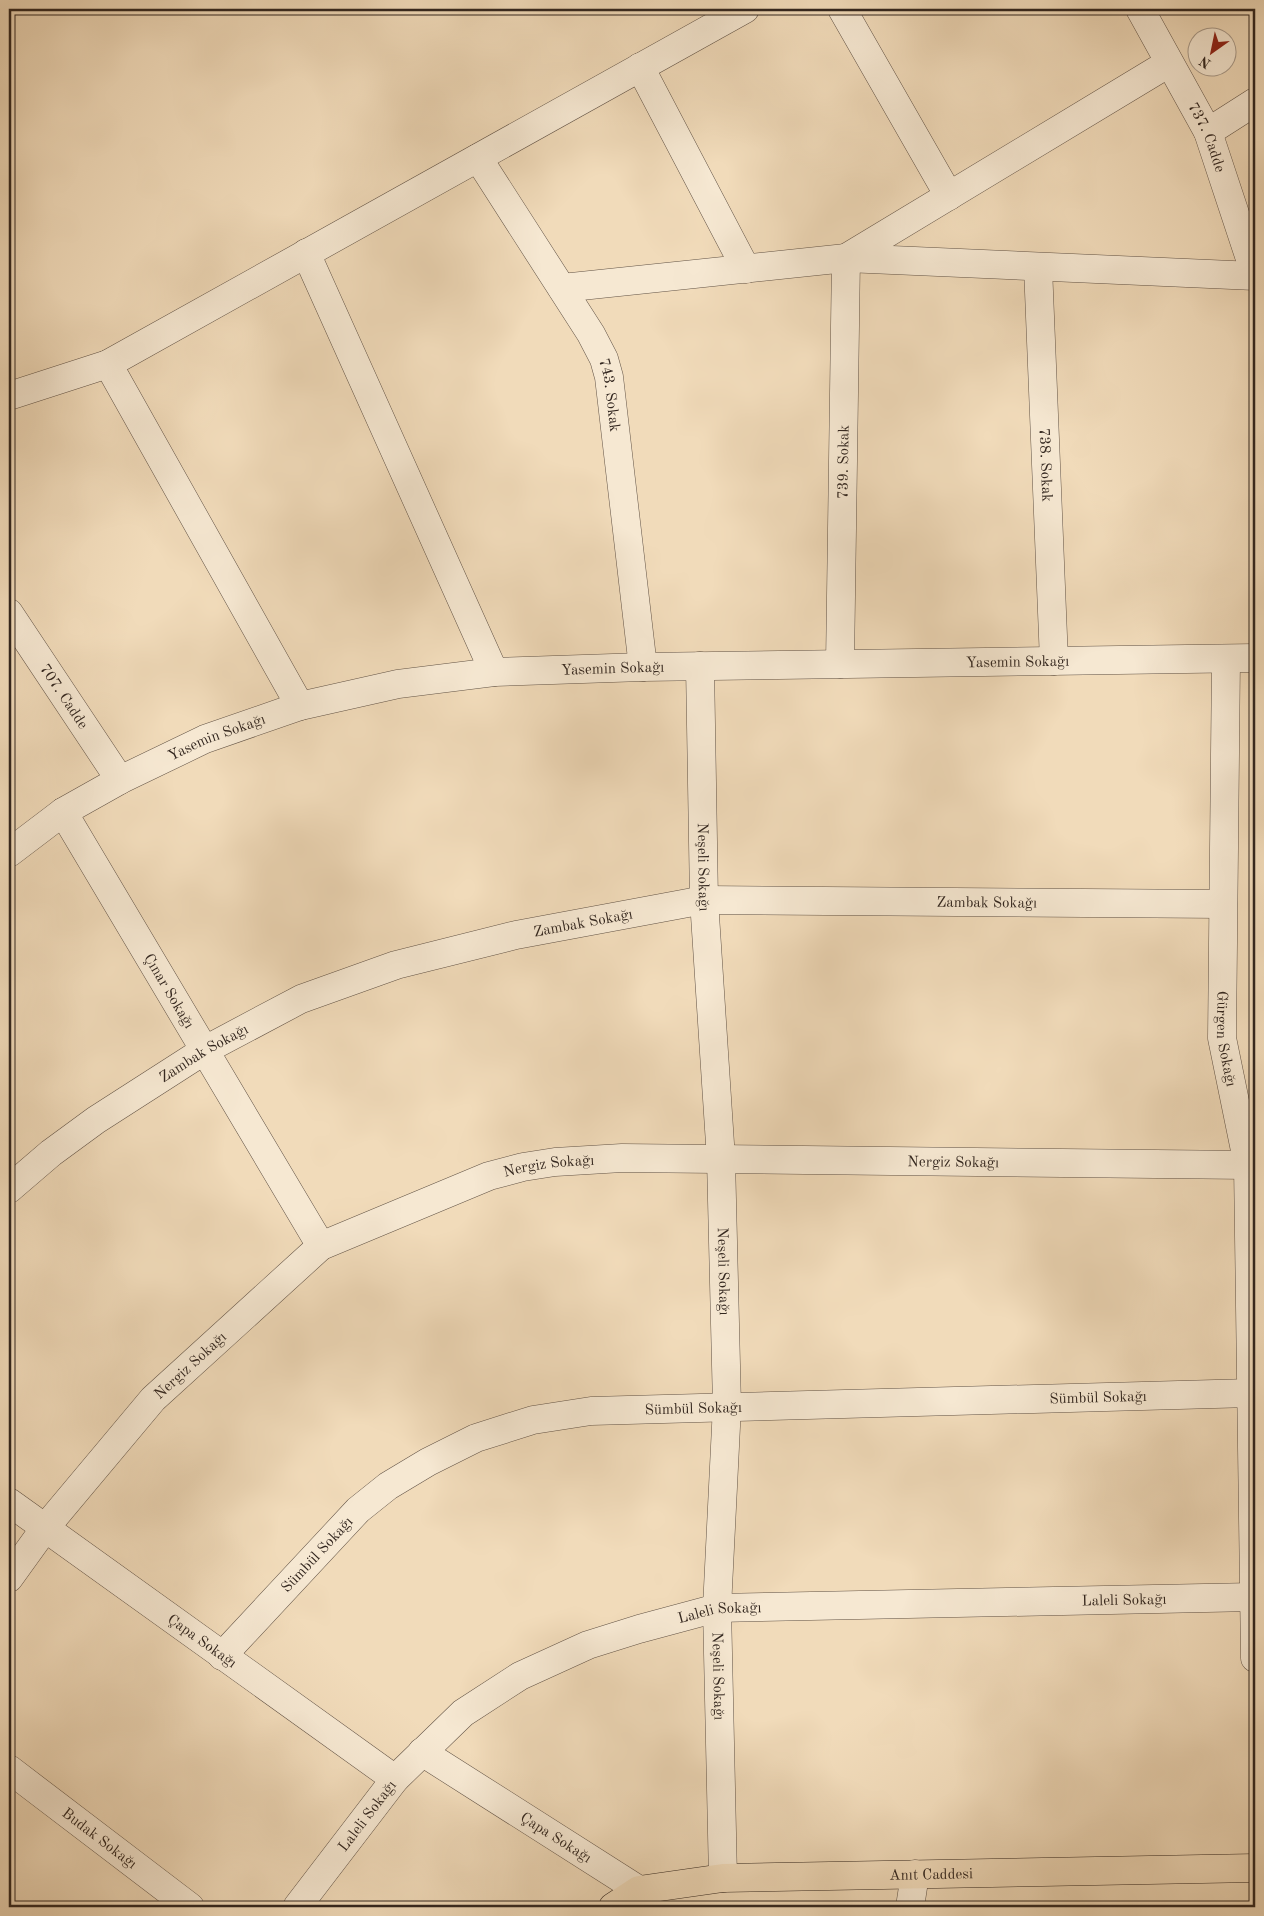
<svg xmlns="http://www.w3.org/2000/svg" width="1264" height="1916" font-family="'Old Standard TT',serif">
	<style>
		.lines { fill: none; stroke-linecap: round; stroke-linejoin: round }
		.minor-casing { stroke: #625346; stroke-width: 29 }
		.major-casing { stroke: #32261f; stroke-width: 29 }
		.minor { stroke: #f6e8d2; stroke-width: 28 }
		.major { stroke: #f1dbba; stroke-width: 28 }
		.labels { text-anchor: middle; stroke-width: 4.5; stroke-linejoin: round; paint-order: stroke }
		.street-label { font-size: 15px; fill: #32261f; stroke: #f6e8d2 }
	</style>
	<rect width="100%" height="100%" fill="#f1dbba"/>
	<filter id="stains"><feTurbulence type="fractalNoise" baseFrequency=".004" numOctaves="4"/><feColorMatrix values="0 0 0 0 .2 0 0 0 0 .09 0 0 0 0 .02 0 0 0 .5 -.17"/></filter>
	<radialGradient id="worn" r=".72"><stop offset=".6" stop-color="#630" stop-opacity="0"/><stop offset="1" stop-color="#630" stop-opacity=".3"/></radialGradient>
	<g class="lines">
		<g class="minor-casing">
			<g id="minor">
				<polyline points="842,9 949,196"/>
				<path id="s1" d="M 1140,9 L 1208,132 L 1255,274"/>
				<polyline points="640,67 746,269"/>
				<polyline points="1208,132 1255,102"/>
				<path id="s2" d="M 478,158 L 591,334 L 604,359 L 609,377 L 643,667"/>
				<polyline points="306,253 494,672"/>
				<path id="s3" d="M 1038,267 L 1054,661"/>
				<polyline points="562,288 846,258 1255,276"/>
				<polyline points="108,364 300,706"/>
				<polyline points="9,396 108,364 745,9"/>
				<path id="s4" d="M 9,613 L 120,780"/>
				<path id="s5" d="M 1226,659 L 1222,1038 L 1248,1165 L 1255,1658"/>
				<path id="s6" d="M 840,664 L 846,258 L 1169,63"/>
				<path id="s7" d="M 700,666 L 704,900 L 721,1159 L 727,1406 L 717,1608 L 723,1878"/>
				<path id="s8" d="M 63,812 L 321,1246"/>
				<path id="s9" d="M 9,853 L 63,812 L 120,780 L 205,739 L 300,706 L 398,684 L 494,672 L 643,667 L 1255,658"/>
				<path id="s10" d="M 9,1189 L 51,1153 L 96,1120 L 205,1050 L 301,999 L 396,965 L 516,935 L 704,900 L 1223,904"/>
				<path id="s11" d="M 9,1502 L 395,1779"/>
				<path id="s12" d="M 9,1578 L 45,1528 L 153,1399 L 321,1246 L 489,1176 L 523,1167 L 555,1162 L 622,1158 L 1248,1165 L 1255,1159"/>
				<path id="s13" d="M 222,1656 L 358,1510 L 388,1486 L 428,1462 L 476,1438 L 533,1420 L 591,1411 L 1251,1393"/>
				<path id="s14" d="M 422,1752 L 639,1890"/>
				<path id="s15" d="M 9,1769 L 190,1907"/>
				<path id="s16" d="M 297,1907 L 395,1779 L 463,1713 L 520,1676 L 588,1645 L 639,1629 L 717,1608 L 1254,1597"/>
				<polyline points="910,1907 915,1874"/>
			</g>
		</g>
		<g class="major-casing">
			<g id="major">
				<path id="s17" d="M 613,1907 L 639,1890 L 723,1878 L 1255,1868"/>
			</g>
		</g>
		<use href="#minor" class="minor"/>
		<use href="#major" class="major"/>
	</g>
	<g class="labels">
		<g class="street-label">
			<text dy="5" stroke="none"><textPath href="#s1" startOffset="145">737. Cadde</textPath></text>
			<text dy="5" stroke="none"><textPath href="#s2" startOffset="274">743. Sokak</textPath></text>
			<text dy="5" stroke="none"><textPath href="#s6" startOffset="202">739. Sokak</textPath></text>
			<text dy="5" stroke="none"><textPath href="#s3" startOffset="198">738. Sokak</textPath></text>
			<text dy="5" stroke="none"><textPath href="#s9" startOffset="1049">Yasemin Sokağı</textPath></text>
			<text dy="5" stroke="none"><textPath href="#s9" startOffset="644">Yasemin Sokağı</textPath></text>
			<text dy="5" stroke="none"><textPath href="#s4" startOffset="100">707. Cadde</textPath></text>
			<text dy="5" stroke="none"><textPath href="#s9" startOffset="239">Yasemin Sokağı</textPath></text>
			<text dy="5" stroke="none"><textPath href="#s7" startOffset="201">Neşeli Sokağı</textPath></text>
			<text dy="5" stroke="none"><textPath href="#s10" startOffset="1048">Zambak Sokağı</textPath></text>
			<text dy="5" stroke="none"><textPath href="#s10" startOffset="642">Zambak Sokağı</textPath></text>
			<text dy="5" stroke="none"><textPath href="#s8" startOffset="208">Çınar Sokağı</textPath></text>
			<text dy="5" stroke="none"><textPath href="#s5" startOffset="380">Gürgen Sokağı</textPath></text>
			<text dy="5" stroke="none"><textPath href="#s10" startOffset="238">Zambak Sokağı</textPath></text>
			<text dy="5" stroke="none"><textPath href="#s12" startOffset="1105">Nergiz Sokağı</textPath></text>
			<text dy="5" stroke="none"><textPath href="#s12" startOffset="700">Nergiz Sokağı</textPath></text>
			<text dy="5" stroke="none"><textPath href="#s7" startOffset="606">Neşeli Sokağı</textPath></text>
			<text dy="5" stroke="none"><textPath href="#s12" startOffset="280">Nergiz Sokağı</textPath></text>
			<text dy="5" stroke="none"><textPath href="#s13" startOffset="964">Sümbül Sokağı</textPath></text>
			<text dy="5" stroke="none"><textPath href="#s13" startOffset="559">Sümbül Sokağı</textPath></text>
			<text dy="5" stroke="none"><textPath href="#s13" startOffset="139">Sümbül Sokağı</textPath></text>
			<text dy="5" stroke="none"><textPath href="#s16" startOffset="940">Laleli Sokağı</textPath></text>
			<text dy="5" stroke="none"><textPath href="#s16" startOffset="535">Laleli Sokağı</textPath></text>
			<text dy="5" stroke="none"><textPath href="#s11" startOffset="238">Çapa Sokağı</textPath></text>
			<text dy="5" stroke="none"><textPath href="#s7" startOffset="1011">Neşeli Sokağı</textPath></text>
			<text dy="5" stroke="none"><textPath href="#s16" startOffset="115">Laleli Sokağı</textPath></text>
			<text dy="5" stroke="none"><textPath href="#s14" startOffset="159">Çapa Sokağı</textPath></text>
			<text dy="5" stroke="none"><textPath href="#s15" startOffset="114">Budak Sokağı</textPath></text>
			<text dy="5" stroke="none"><textPath href="#s17" startOffset="324">Anıt Caddesi</textPath></text>
		</g>
	</g>
	<rect width="1264" height="1916" fill="none" stroke="#f1dbba" stroke-width="30"/>
	<rect x="10" y="10" width="1244" height="1896" fill="none" stroke="#32261f" stroke-width="2.5"/>
	<rect x="15" y="15" width="1234" height="1886" fill="none" stroke="#32261f"/>
	<g transform="translate(1212 52) rotate(213)"><circle r="24" fill="#f6e8d2" stroke="#a89a8a"/>
	<path d="M0-4L9 19L0 12L-9 19Z" fill="#8f2418"/>
	<text y="-8" font-size="14" font-weight="bold" text-anchor="middle" fill="#32261f">N</text>
	</g>
	<rect width="100%" height="100%" filter="url(#stains)"/>
	<rect width="100%" height="100%" fill="url(#worn)"/>
</svg>
